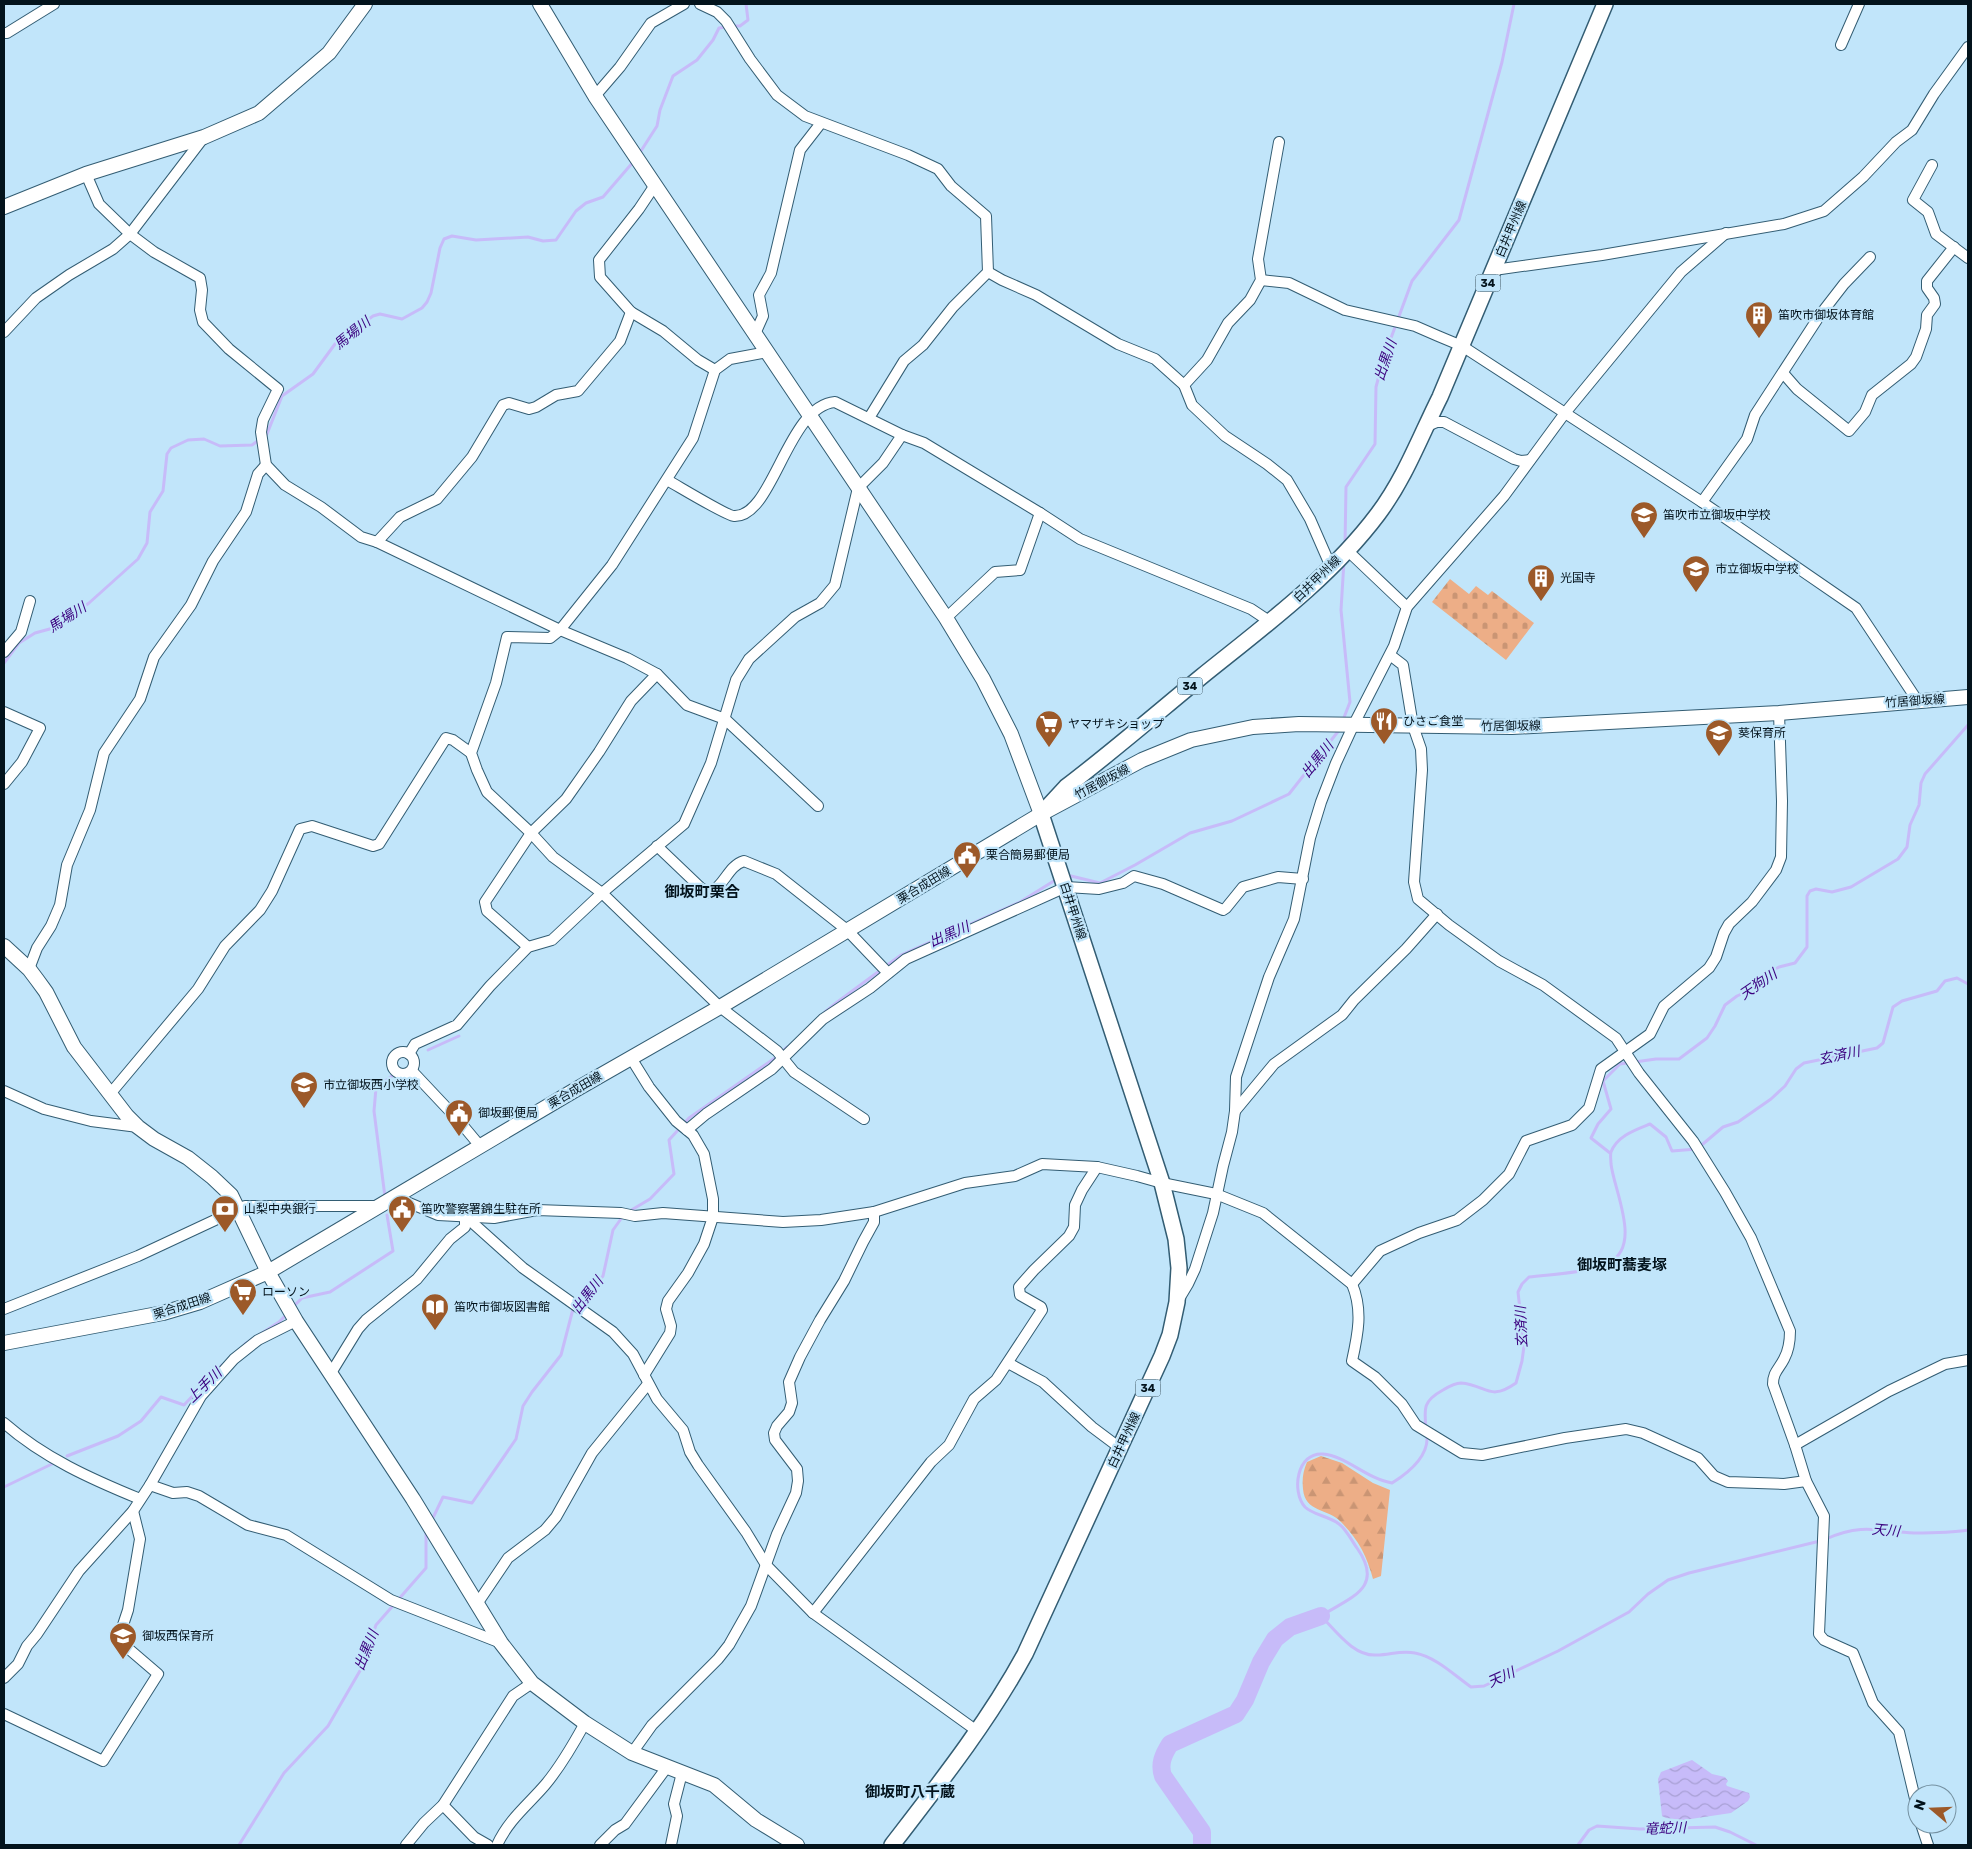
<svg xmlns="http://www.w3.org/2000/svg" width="1972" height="1849" font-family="Rubik,'Noto Sans JP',sans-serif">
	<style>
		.forest { fill: url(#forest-firs) }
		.cemetery { fill: url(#cemetery-stones) }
		.water { fill: url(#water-waves) }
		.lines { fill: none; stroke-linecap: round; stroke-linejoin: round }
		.stream { stroke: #c7bbf9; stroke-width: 3 }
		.river { stroke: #c7bbf9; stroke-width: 18 }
		.street-casing { stroke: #335d73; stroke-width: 12 }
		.secondary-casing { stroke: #335d73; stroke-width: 16 }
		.primary-casing { stroke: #335d73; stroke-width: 18 }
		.street { stroke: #fff; stroke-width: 10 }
		.secondary { stroke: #fff; stroke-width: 14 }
		.primary { stroke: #fff; stroke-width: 15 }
		.labels { text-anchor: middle; stroke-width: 4.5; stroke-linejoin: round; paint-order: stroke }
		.shield { fill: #c1e5fa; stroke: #3c525f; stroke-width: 1 }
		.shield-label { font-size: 11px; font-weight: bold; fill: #03131c }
		.street-label { font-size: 12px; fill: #03131c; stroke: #c1e5fa }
		.poi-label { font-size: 12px; fill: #03131c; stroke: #c1e5fa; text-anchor: start }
		.water-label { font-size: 14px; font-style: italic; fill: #3b007f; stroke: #c1e5fa }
		.quarter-label { font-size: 15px; font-weight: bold; fill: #03131c; stroke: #c1e5fa }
	</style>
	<defs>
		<pattern id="forest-firs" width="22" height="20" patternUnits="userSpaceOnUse" patternTransform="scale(1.25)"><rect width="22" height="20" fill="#edae87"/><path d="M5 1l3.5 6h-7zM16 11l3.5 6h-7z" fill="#ca9574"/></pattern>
		<pattern id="cemetery-stones" width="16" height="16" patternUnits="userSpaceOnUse" patternTransform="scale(1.25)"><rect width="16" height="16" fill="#edae87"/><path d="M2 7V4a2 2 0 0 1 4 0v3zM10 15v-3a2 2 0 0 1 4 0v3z" fill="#ca9574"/></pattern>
		<pattern id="water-waves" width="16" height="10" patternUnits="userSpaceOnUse" patternTransform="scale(1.25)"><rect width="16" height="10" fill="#c7bbf9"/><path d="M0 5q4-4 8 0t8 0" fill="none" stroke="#a9a0d5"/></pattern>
	</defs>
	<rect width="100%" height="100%" fill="#c1e5fa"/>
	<path class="forest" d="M 1321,1456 L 1342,1463 L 1373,1483 L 1390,1490 L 1381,1576 L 1373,1579 C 1367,1556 1358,1539 1341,1522 C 1328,1508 1305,1513 1303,1489 C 1302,1478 1303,1472 1307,1462 Z"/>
	<polygon class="cemetery" points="1450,579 1469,594 1476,586 1488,595 1492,591 1534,623 1506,660 1432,602"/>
	<polygon class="water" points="1692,1760 1712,1774 1725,1777 1728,1781 1726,1784 1727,1786 1749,1793 1750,1797 1748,1801 1731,1813 1684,1820 1666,1818 1662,1816 1658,1779 1661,1772"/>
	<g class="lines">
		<g class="stream">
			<polyline points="732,26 740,26 748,20 746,4"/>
			<polyline points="639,154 657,126 660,110 673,76 697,60 713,40 719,28 726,27"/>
			<polyline points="1345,545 1346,487 1375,444 1376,387 1384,357 1412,281 1459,220 1502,62 1514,4"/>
			<polyline points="4,663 19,643 35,633 57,627 89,603 138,559 147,543 150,512 163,491 167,454 171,448 188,440 204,439 220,446 252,445 267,434 282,396 313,374 335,344 373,316 380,314 402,319 422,308 427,302 431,293 440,248 444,239 452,236 476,240 528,237 543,241 556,240 576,211 586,203 603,197 634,161"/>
			<polyline points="1343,720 1350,702 1341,610 1344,561"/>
			<polyline points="1065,877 1071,876 1100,883 1135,865 1190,833 1232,821 1289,794 1340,729"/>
			<polyline points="825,1012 836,1003 901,955 1020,902 1057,879"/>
			<polyline points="428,1050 459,1036"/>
			<polyline points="1610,1153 1591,1138 1598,1124 1611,1109 1603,1081 1620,1064 1656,1059 1679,1059 1707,1038 1715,1026 1725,1005 1737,996 1755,988 1770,972 1779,967 1795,963 1807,947 1807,896 1810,891 1816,889 1832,892 1851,887 1898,859 1907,847 1910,825 1919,805 1921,783 1925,774 1968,725"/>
			<polyline points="385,1197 374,1111 376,1088 392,1076"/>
			<polyline points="628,1212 650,1199 674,1174 669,1140 689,1118 775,1058 787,1047"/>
			<polyline points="296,1304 302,1298 330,1292 393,1251 387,1215"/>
			<polyline points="245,1344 279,1322 284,1317"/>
			<path d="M 1426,1429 C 1424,1408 1423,1401 1443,1390 C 1448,1387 1455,1383 1461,1383 C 1487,1385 1489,1402 1516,1383 L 1522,1361 L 1524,1346 L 1518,1292 L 1522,1284 L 1529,1277 C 1553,1274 1587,1273 1608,1263 C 1643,1247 1614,1191 1611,1164 C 1611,1160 1610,1155 1611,1152 C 1617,1136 1635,1130 1650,1124 L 1666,1137 L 1672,1151 L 1697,1149 L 1723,1127 L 1738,1122 L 1771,1099 L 1785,1086 L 1796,1069 L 1804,1063 L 1877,1048 L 1883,1043 L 1893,1007 L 1902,1001 L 1937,991 L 1945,981 L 1957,978 L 1968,984"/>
			<path d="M 1427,1435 C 1429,1456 1408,1473 1392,1483 C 1367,1479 1346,1456 1323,1454 C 1297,1452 1291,1491 1305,1507 C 1313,1515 1329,1516 1339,1524 C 1346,1529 1352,1541 1357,1548 C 1385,1588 1351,1597 1321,1616 C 1336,1631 1354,1657 1377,1655 C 1390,1655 1401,1650 1415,1653 C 1436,1657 1454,1675 1471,1687 L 1484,1686 L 1558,1651 L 1629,1612 L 1648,1594 L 1668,1580 L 1689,1573 L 1820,1541"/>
			<polyline points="67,1456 118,1436 141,1421 161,1397 184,1405 222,1365"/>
			<polyline points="4,1487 54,1463"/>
			<polyline points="431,1522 443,1497 472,1503 516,1439 523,1406 532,1392 561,1355 573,1309 603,1276 613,1230 623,1216"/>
			<path d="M 1826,1539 C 1862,1523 1878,1531 1914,1533 C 1931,1533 1951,1533 1968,1530"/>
			<polyline points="239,1845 284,1773 328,1726 361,1669 376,1625 426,1568 426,1533 427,1530"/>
			<polyline points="1578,1845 1589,1830 1597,1826 1640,1829 1715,1827 1730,1832 1756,1845"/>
		</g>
		<path class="river" d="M 1202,1845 L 1202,1832 L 1163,1776 C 1159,1764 1163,1755 1170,1744 L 1236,1714 L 1245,1700 L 1261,1662 L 1275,1639 L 1290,1627 L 1321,1616"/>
		<g class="street-casing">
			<g id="street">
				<polyline points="700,4 717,12 726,21 750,59 777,95 805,116 908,155 938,169 951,186 986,216 988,272 953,307 923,345 904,361 869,418"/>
				<polyline points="4,33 7,33 54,4"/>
				<polyline points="1841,45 1859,4"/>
				<polyline points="595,96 620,67 651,23 684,4"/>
				<polyline points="1932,165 1913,200 1928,212 1936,234 1968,258"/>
				<polyline points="86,174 99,204 130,234 154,252 200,278 202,290 200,310 203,322 229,349 278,389 263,420 261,432 266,465 285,485 321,507 361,537 377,542 560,630 627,658 657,674 687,705 725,719 818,806"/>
				<polyline points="655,185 639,209 599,260 600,277 631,312 663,331 698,360 715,370"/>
				<polyline points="1494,270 1602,255 1784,224 1824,211 1863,177 1896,142 1912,130 1934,94 1968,47"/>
				<polyline points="988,272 1002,280 1036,295 1118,344 1155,359 1184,385 1192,405 1225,436 1267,464 1287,480 1310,519 1331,567"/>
				<polyline points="1261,280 1289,283 1345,310 1415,326 1438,336 1462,346 1565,413 1702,502 1856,608 1917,700"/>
				<polyline points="4,332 36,298 69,275 113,249 130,234 204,137"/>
				<polyline points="755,334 763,316 759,295 771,273 800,150 821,123"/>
				<polyline points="767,352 730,359 715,370 693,438 612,565 560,630 550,638 507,637 496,683 471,753 477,770 487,792 531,833 553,857 602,893 720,1007 777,1051 794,1072 864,1119"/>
				<polyline points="1783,373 1797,389 1849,431 1865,412 1872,395 1911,364 1916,357 1926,329 1927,315 1935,304 1934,298 1927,288 1927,281 1954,247"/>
				<polyline points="1184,385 1207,360 1228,323 1250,300 1261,280 1258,259 1279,142"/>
				<polyline points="1425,427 1437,422 1444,422 1514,459 1521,461 1530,460"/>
				<path d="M 667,480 C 678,486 727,516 734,516 C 773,518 787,406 835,402 L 902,435 L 924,443 L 1040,513 L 1080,539 L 1251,609 L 1269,621"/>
				<polyline points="1702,502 1747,439 1755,415 1820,315 1844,284 1870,257"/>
				<polyline points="377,542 400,517 437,499 472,457 503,405 509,403 529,409 536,407 556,395 578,391 620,341 631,312"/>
				<polyline points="1347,550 1407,607"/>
				<polyline points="946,618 995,572 1020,570 1040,513"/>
				<polyline points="4,652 21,632 30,601"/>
				<path d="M 1390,655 L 1403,665 L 1413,726 L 1421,749 L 1422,770 L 1414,882 L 1418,899 L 1449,925 L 1499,961 L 1543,985 L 1616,1038 L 1639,1073 L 1693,1141 L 1725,1192 L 1751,1238 L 1790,1331 C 1790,1340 1789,1350 1784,1359 C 1779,1369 1773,1372 1773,1384 L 1795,1445 L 1806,1481 L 1824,1516 L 1819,1634 L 1824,1640 L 1853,1653 L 1873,1703 L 1899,1732 L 1917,1807"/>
				<polyline points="4,712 40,728 22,762 4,784"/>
				<path d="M 657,846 L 701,888 L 710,893 C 725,885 728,866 744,861 L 776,874 L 847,930 L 888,973"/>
				<polyline points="528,947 487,911 485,902 531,833 566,799 599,752 631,701 657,674"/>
				<polyline points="29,969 37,948 51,926 60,905 67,865 90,810 104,753 140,699 154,657 191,605 213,561 246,512 258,474 266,465"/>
				<circle cx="403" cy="1063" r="11"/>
				<polyline points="409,1054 415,1044 457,1025 490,986 528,947 552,940 602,893 684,824 711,763 736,680 749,659 795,617 820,603 835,585 858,488 883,463 902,435"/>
				<polyline points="631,1058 649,1087 676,1121 693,1135 704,1154 713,1199 713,1217 704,1244 688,1273 668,1301 666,1309 671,1326 670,1333 644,1375"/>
				<polyline points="412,1071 460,1122 480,1146"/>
				<polyline points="4,1091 44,1109 91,1121 138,1127"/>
				<polyline points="110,1094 198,989 225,946 260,910 272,891 300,829 312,826 373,846 379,844 446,738 453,740 471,753"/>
				<polyline points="1235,1111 1274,1064 1342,1015 1354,1000 1406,949 1437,914"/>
				<polyline points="687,1130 706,1114 772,1069 823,1019 870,988 906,959 1066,887 1099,889 1123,883 1134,876 1163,884 1223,910 1226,908 1243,887 1278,877 1303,879"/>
				<path d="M 395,1197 L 438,1215 L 494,1218 L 537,1210 L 621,1213 L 635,1216 L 663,1213 L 783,1222 L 821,1220 L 874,1212 L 965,1183 L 1015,1176 L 1042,1164 L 1097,1167 L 1137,1176 L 1162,1183 L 1216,1194 L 1263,1213 L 1352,1284 C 1363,1310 1358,1334 1352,1361 L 1375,1377 L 1402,1404 L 1416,1425 L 1462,1453 L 1482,1455 L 1565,1438 L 1626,1429 L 1643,1433 L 1698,1458 L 1714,1476 L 1728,1482 L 1784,1484 L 1806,1481"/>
				<polyline points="465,1216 523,1268 613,1332 633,1354 657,1399 683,1430 690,1452 698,1465 746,1532 766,1565 813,1613 977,1731"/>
				<polyline points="1352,1284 1380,1251 1419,1233 1457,1220 1483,1200 1509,1174 1526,1141 1572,1125 1589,1108 1601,1069 1650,1034 1664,1006 1709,968 1716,957 1724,933 1729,924 1752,902 1776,870 1781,857 1782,801 1779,713"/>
				<polyline points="1179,1299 1188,1284 1195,1269 1213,1213 1223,1166 1232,1132 1235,1111 1236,1077 1269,977 1294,919 1310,838 1321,802 1336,763 1354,724 1394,646 1407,607 1504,496 1565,413 1681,272 1726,233"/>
				<polyline points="4,1309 138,1256 245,1206 379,1206"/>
				<polyline points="1008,1363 1043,1382 1092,1427 1120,1448"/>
				<polyline points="331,1373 358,1329 366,1320 417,1279 450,1239 465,1227 465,1216"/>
				<path d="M 4,1423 C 44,1458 91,1479 140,1499"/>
				<polyline points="1795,1445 1889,1391 1945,1364 1968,1360"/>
				<polyline points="150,1485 173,1493 187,1492 199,1496 248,1525 286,1535 391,1600 501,1643"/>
				<polyline points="477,1604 508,1558 545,1530 556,1517 592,1453 648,1384"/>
				<polyline points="813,1613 931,1462 949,1445 974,1399 996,1380 1042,1310 1041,1307 1020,1295 1019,1287 1034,1270 1069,1236 1074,1227 1075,1205 1082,1190 1097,1167"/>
				<polyline points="4,1678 18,1664 27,1646 37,1634 79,1571 133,1511 150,1485 201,1396 234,1359 258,1340 296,1321"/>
				<polyline points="4,1714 103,1761 158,1674 123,1644 120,1634 128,1610 140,1539 133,1511"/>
				<polyline points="632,1753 652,1725 718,1659 729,1645 751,1606 777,1534 796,1493 798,1481 797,1469 775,1440 774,1433 777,1426 789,1412 792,1403 789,1382 800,1357 820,1320 844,1281 863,1242 874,1222 874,1212"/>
				<polyline points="443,1805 474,1837 488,1845"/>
				<polyline points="1921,1824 1928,1845"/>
				<polyline points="406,1845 424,1823 443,1805 513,1696 532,1683"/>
				<path d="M 497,1845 C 509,1819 527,1806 545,1785 C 561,1766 573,1745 585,1723"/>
				<polyline points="600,1845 615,1830 625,1824 667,1767"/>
				<polyline points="671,1845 677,1816 674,1804 682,1773"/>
			</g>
		</g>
		<g class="secondary-casing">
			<g id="secondary">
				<polyline points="540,4 595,96 946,618 983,679 1011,734 1041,814"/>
				<polyline points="4,207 86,174 204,137 259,113 329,53 365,4"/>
				<polyline points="4,946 29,969 38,981 46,992 74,1047 127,1116 138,1127 154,1139 188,1158 212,1177 231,1195 268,1272 296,1321 413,1499 501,1643 532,1683 585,1723 632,1753 714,1785 756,1820 797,1845"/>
				<polyline points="4,1343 163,1313 200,1302 268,1272 575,1090 720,1007 1041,814 1142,760 1191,740 1253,727 1299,724 1512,727 1779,713 1968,697"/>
			</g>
		</g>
		<g class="primary-casing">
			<path id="primary" d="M 892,1845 C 939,1784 988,1722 1025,1654 L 1162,1356 L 1170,1335 L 1177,1302 L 1179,1268 L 1176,1239 L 1162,1183 L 1041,814 L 1066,787 C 1112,752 1156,714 1201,677 C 1263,627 1330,578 1378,514 C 1405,478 1420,437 1440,397 L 1605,4"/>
		</g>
		<use href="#street" class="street"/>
		<use href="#secondary" class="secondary"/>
		<use href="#primary" class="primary"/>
	</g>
	<defs>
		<g id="building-pin" transform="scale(1.4375)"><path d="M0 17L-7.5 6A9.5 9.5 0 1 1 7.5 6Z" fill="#9c5929" stroke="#c1e5fa"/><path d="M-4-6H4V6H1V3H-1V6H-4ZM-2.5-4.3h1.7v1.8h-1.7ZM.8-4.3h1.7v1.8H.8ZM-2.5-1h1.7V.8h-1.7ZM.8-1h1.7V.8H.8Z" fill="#fff"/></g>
		<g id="school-pin" transform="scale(1.4375)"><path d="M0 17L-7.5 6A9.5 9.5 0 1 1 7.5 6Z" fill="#9c5929" stroke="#c1e5fa"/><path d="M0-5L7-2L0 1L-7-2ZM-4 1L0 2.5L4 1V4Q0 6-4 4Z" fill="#fff"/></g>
		<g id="restaurant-pin" transform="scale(1.4375)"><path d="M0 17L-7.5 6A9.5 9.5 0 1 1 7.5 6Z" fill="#9c5929" stroke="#c1e5fa"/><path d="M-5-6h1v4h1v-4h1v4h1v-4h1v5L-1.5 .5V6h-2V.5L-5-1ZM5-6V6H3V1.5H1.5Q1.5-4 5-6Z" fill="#fff"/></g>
		<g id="supermarket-pin" transform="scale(1.4375)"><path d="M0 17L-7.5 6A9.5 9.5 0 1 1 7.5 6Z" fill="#9c5929" stroke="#c1e5fa"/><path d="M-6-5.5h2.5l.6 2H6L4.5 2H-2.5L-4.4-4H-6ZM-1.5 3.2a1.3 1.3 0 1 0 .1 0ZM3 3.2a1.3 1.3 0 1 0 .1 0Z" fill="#fff"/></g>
		<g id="civic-pin" transform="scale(1.4375)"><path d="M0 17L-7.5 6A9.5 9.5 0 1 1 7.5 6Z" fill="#9c5929" stroke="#c1e5fa"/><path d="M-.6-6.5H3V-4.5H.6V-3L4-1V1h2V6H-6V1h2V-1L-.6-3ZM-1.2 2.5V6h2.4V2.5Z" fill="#fff"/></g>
		<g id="bank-pin" transform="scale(1.4375)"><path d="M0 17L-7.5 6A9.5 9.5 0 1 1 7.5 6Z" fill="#9c5929" stroke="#c1e5fa"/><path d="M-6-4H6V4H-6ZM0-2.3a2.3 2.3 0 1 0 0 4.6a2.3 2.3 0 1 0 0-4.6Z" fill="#fff"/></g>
		<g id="library-pin" transform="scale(1.4375)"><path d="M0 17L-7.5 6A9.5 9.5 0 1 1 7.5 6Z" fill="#9c5929" stroke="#c1e5fa"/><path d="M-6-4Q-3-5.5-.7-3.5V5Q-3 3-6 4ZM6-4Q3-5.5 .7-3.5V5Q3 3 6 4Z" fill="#fff"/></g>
	</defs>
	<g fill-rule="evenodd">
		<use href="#building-pin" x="1759" y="315"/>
		<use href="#school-pin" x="1644" y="515"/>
		<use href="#school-pin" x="1696" y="569"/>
		<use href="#building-pin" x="1541" y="578"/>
		<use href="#restaurant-pin" x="1384" y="721"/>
		<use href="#supermarket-pin" x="1049" y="724"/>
		<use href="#school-pin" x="1719" y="733"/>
		<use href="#civic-pin" x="967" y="855"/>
		<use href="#school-pin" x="304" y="1085"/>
		<use href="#civic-pin" x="459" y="1113"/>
		<use href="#bank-pin" x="225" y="1209"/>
		<use href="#civic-pin" x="402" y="1209"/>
		<use href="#supermarket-pin" x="243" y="1292"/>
		<use href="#library-pin" x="435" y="1307"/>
		<use href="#school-pin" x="123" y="1636"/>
	</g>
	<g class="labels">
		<g class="shield">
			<rect x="1475.5" y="274.5" width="25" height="17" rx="4"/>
			<rect x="1177.5" y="677.5" width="25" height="17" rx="4"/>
			<rect x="1135.5" y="1379.5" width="25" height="17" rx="4"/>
		</g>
		<g class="shield-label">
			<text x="1488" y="287">34</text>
			<text x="1190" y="690">34</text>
			<text x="1148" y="1392">34</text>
		</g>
		<g class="street-label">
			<text transform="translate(1511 229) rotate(-67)" y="4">白井甲州線</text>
			<text transform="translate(1317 579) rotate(-44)" y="4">白井甲州線</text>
			<text transform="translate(1915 701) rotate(-4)" y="4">竹居御坂線</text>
			<text transform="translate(1511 726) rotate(-1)" y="4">竹居御坂線</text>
			<text transform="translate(1102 782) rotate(-28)" y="4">竹居御坂線</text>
			<text transform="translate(924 885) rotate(-31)" y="4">栗合成田線</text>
			<text transform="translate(1073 911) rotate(72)" y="4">白井甲州線</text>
			<text transform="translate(575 1090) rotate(-30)" y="4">栗合成田線</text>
			<text transform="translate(182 1306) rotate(-18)" y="4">栗合成田線</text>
			<text transform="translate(1124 1440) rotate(-65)" y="4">白井甲州線</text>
		</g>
		<g class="poi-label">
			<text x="1778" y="319">笛吹市御坂体育館</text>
			<text x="1663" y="519">笛吹市立御坂中学校</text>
			<text x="1715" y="573">市立御坂中学校</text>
			<text x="1560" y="582">光国寺</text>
			<text x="1403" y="725">ひさご食堂</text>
			<text x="1068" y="728">ヤマザキショップ</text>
			<text x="1738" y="737">葵保育所</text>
			<text x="986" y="859">栗合簡易郵便局</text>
			<text x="323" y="1089">市立御坂西小学校</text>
			<text x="478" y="1117">御坂郵便局</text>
			<text x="244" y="1213">山梨中央銀行</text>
			<text x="421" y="1213">笛吹警察署錦生駐在所</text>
			<text x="262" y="1296">ローソン</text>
			<text x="454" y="1311">笛吹市御坂図書館</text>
			<text x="142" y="1640">御坂西保育所</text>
		</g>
		<g class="water-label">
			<text transform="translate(352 333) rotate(-39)" y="5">馬場川</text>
			<text transform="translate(1385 360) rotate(-71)" y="5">出黒川</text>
			<text transform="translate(67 617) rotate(-33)" y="5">馬場川</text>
			<text transform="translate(1317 759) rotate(-51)" y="5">出黒川</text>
			<text transform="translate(949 934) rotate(-24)" y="5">出黒川</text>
			<text transform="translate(1758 984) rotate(-34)" y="5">天狗川</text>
			<text transform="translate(1839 1055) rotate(-12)" y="5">玄済川</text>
			<text transform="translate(587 1295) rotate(-53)" y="5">出黒川</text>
			<text transform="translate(1521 1327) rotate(-93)" y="5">玄済川</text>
			<text transform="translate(204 1385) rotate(-44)" y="5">上手川</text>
			<text transform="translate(1886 1530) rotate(5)" y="5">天川</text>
			<text transform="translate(366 1650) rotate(-68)" y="5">出黒川</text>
			<text transform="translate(1501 1677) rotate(-24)" y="5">天川</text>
			<text transform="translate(1665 1828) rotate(-2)" y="5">竜蛇川</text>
		</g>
		<g class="quarter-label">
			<text x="702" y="897">御坂町栗合</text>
			<text x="1622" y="1270">御坂町蕎麦塚</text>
			<text x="910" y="1797">御坂町八千蔵</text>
		</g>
	</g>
	<rect width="1972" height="1849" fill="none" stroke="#03131c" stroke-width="10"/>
	<g transform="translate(1932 1809) rotate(289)"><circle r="24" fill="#c1e5fa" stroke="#7591a1"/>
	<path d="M0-4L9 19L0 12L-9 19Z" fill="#9c5929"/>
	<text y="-8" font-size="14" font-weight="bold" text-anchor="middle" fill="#03131c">N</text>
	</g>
</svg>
